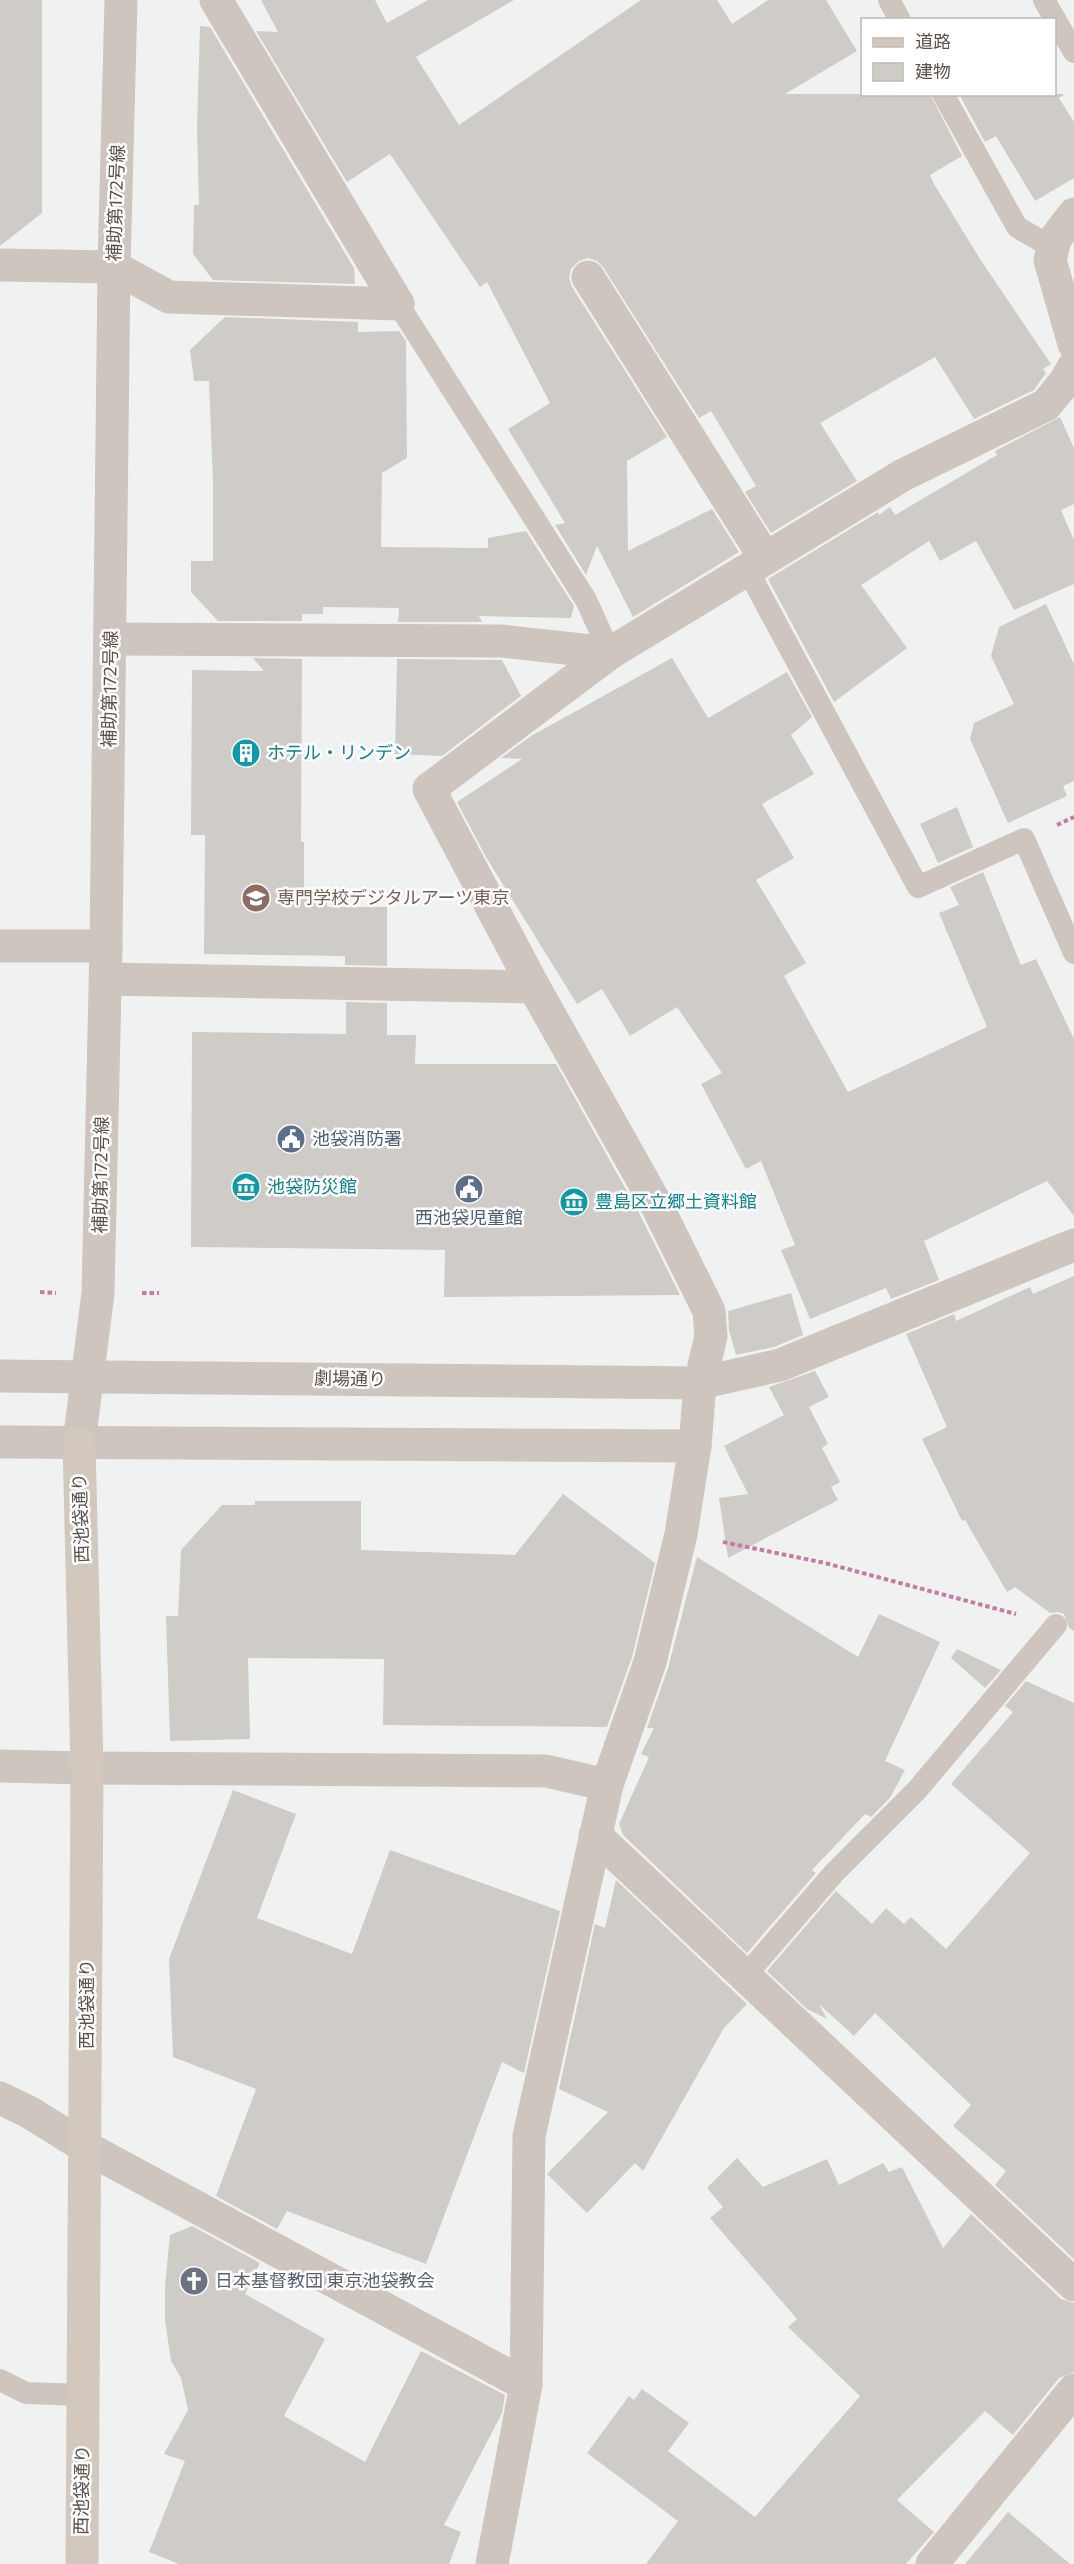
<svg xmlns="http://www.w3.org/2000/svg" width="1074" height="2564" font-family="Commissioner,'Noto Sans JP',sans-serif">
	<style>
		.building { fill: #cfccc7 }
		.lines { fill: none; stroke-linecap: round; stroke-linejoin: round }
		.path { stroke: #c97aa4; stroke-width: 4; stroke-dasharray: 4.5 3; stroke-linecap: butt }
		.service { stroke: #cec5bf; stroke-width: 22 }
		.minor { stroke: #cec5bf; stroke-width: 33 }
		.tertiary { stroke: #cec5bf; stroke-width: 33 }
		.secondary { stroke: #d2c8be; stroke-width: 33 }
		.labels { text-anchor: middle; stroke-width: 5; stroke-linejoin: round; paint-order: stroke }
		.street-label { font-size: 18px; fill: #5c5149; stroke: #fff }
		.culture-label { font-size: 18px; fill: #0d838f; stroke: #fff; text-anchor: start }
		.education-label { font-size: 18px; fill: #785e54; stroke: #fff; text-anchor: start }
		.service-label { font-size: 18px; fill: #4e5e75; stroke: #fff; text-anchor: start }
		.worship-label { font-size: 18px; fill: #5b616d; stroke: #fff; text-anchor: start }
	</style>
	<rect width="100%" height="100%" fill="#f0f2f2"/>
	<g class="building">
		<polygon points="0,0 42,0 42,213 0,246"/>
		<polygon points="261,0 375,0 387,23 428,0 514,0 416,57 459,125 641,0 717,0 732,24 768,0 826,0 857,51 785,94 930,94 962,156 930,175 934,184 980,259 1051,364 1043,369 1046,373 1034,390 974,419 935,357 820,423 857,481 771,533 745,492 756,486 711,411 699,418 603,267 597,261 588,258 579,261 571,269 569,278 572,287 667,437 627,461 628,551 712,509 739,552 633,617 597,546 586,575 555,525 565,523 508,429 550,403 487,282 480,287 390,154 347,182 256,31 278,32"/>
		<polygon points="200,26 210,27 354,268 355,284 213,280 193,254 194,205 199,205 197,128"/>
		<polygon points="959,94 1065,94 1059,98 1074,122 1074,178 1035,201 996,136 985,142"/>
		<polygon points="225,317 358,322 358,332 399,331 406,341 407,458 382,473 381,547 488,548 488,538 526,531 574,606 571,618 479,616 482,622 398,622 399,608 323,607 323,614 302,614 302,621 218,621 191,592 191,561 213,561 213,483 209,381 194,381 190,350"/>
		<polygon points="1060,417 1074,448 1074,504 1061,510 1074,540 1074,584 1014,610 976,541 940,561 929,541 861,585 907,648 834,702 768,579 878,512 879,515 890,507 895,515 997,455 995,451"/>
		<polygon points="1046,604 1074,664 1074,781 1063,786 1067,796 1008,823 970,739 974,723 1014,704 991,656 999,627"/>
		<polygon points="253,658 302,659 301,842 304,842 304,897 327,897 327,907 387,907 387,966 345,965 345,956 204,954 205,835 191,835 192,670 264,671"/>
		<polygon points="672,658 708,718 787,672 812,717 791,735 814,774 762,804 794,858 756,880 806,963 784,976 848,1092 987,1027 939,913 959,905 950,887 983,872 1021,965 1036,959 1074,1039 1074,1216 1047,1181 924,1241 939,1280 891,1299 886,1288 810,1319 781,1250 795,1245 761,1161 746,1169 701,1084 722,1073 677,1007 630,1036 602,989 577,1004 486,857 457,802 522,759 501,758 531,736"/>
		<polygon points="397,659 502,660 521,696 442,756 395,754"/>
		<polygon points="957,807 973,847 938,863 920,824"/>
		<polygon points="346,1002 387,1003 387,1035 416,1035 415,1064 556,1064 638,1211 680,1295 444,1297 445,1250 191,1247 192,1032 346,1034"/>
		<polygon points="1074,1276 1074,1631 1069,1628 1064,1614 1058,1612 1050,1613 1015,1587 1007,1592 965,1520 962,1521 922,1439 947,1427 906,1334 954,1314 956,1321 1030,1287 1033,1294"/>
		<polygon points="791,1293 803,1335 774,1347 736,1355 729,1331 728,1311"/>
		<polygon points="815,1371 829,1397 809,1407 828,1444 822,1448 840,1482 831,1487 838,1500 728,1558 719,1498 748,1494 724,1446 784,1415 769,1387"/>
		<polygon points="563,1494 655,1563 632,1657 607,1727 383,1725 384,1659 248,1658 250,1739 170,1741 166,1616 178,1616 181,1550 222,1505 255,1505 255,1501 361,1501 361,1550 515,1555"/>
		<polygon points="697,1557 858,1657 879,1614 940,1642 885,1761 905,1770 890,1798 871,1817 865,1814 812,1870 816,1873 747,1953 623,1835 619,1824 649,1757 641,1754 654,1728 647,1728 668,1668"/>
		<polygon points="957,1649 1001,1670 985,1688 951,1658"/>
		<polygon points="1026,1681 1074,1703 1074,2259 995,2185 1006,2171 953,2126 971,2105 875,2013 854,2036 819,2004 827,2019 807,2009 767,1971 836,1891 872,1924 886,1908 904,1924 911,1917 946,1949 1030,1853 951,1784 1013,1712 1005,1706"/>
		<polygon points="233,1790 296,1814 257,1918 352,1954 390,1850 560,1911 524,2073 502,2062 426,2264 287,2211 277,2229 216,2196 256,2089 173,2057 169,1959"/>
		<polygon points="616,1880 747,2004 724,2028 643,2171 635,2163 587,2213 547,2174 608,2112 559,2089 595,1924 605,1928"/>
		<polygon points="737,2158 763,2187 827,2159 839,2185 883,2163 889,2172 902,2167 943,2248 971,2214 1061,2299 1074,2303 1074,2372 1059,2378 1013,2435 985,2411 897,2500 934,2532 906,2564 646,2564 678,2521 587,2453 629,2396 634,2400 642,2389 689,2423 668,2451 755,2517 860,2396 788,2327 797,2319 710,2218 723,2207 707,2188"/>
		<polygon points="192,2226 260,2263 245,2294 325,2339 284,2416 365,2462 421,2351 505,2395 502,2413 444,2525 461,2532 449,2564 179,2564 149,2552 185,2461 164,2454 188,2410 181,2378 171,2361 165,2320 165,2286 170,2235"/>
		<polygon points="1008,2512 1070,2564 965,2564"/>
	</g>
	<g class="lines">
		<g class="path">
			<polyline points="1057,825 1074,817"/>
			<polyline points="40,1292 56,1293"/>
			<polyline points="142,1293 159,1293"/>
			<polyline points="723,1542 825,1563 1016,1614"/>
		</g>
		<g class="service">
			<polyline points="889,0 900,20"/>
			<polyline points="1044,0 1074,52"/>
			<polyline points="943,94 1017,227 1053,248"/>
			<polyline points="398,304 586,600 610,653"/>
			<polyline points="747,569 918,887 1024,839 1074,953"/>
			<polyline points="745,1976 834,1873 917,1790 1056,1625"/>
			<polyline points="0,2380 26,2393 83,2395"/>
		</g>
		<g class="minor">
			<polyline points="216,0 398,304"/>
			<polyline points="1074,214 1055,239 1050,260 1074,344"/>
			<polyline points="0,265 114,267 169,297 398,304"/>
			<polyline points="588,277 765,558"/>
			<polyline points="111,639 501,641 610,653"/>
			<polyline points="0,946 106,946"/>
			<polyline points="106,979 534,987"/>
			<polyline points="700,1383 780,1365 1074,1245"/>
			<polyline points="0,1766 87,1768 546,1771 607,1785"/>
			<polyline points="595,1835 1074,2285"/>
			<polyline points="0,2098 29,2112 87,2148 526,2385"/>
			<polyline points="492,2564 526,2385 529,2136 607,1785 650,1662 681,1534 695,1446 700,1383 711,1336 709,1311 655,1202 534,987 429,789 610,653 903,475 1046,405 1064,383 1074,366"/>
			<polyline points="932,2564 1074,2390"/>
		</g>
		<g class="tertiary">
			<polyline points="0,1376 700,1383"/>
			<polyline points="0,1442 695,1446"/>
			<polyline points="79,1443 98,1293 106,946 114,267 121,0"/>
		</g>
		<polyline class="secondary" points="79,1443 87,1768 82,2564"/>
	</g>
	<defs>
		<g id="building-disc" transform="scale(1.5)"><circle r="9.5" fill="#0f9aa8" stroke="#fff"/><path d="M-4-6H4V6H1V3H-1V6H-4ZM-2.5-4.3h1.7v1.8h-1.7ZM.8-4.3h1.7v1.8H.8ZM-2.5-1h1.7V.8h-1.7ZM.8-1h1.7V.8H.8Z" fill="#fff"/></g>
		<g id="university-disc" transform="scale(1.5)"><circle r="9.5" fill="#8d6e63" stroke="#fff"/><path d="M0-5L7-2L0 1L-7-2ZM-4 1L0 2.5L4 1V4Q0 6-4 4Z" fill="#fff"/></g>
		<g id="civic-disc" transform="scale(1.5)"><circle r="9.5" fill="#5c6f8a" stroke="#fff"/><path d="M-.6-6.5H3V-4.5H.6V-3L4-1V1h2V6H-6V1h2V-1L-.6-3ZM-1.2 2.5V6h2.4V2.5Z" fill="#fff"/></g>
		<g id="museum-disc" transform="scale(1.5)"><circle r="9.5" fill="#0f9aa8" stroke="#fff"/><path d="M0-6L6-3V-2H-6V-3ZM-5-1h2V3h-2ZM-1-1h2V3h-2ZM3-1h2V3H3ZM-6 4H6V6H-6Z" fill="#fff"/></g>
		<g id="church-disc" transform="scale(1.5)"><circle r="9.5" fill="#6b7280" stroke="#fff"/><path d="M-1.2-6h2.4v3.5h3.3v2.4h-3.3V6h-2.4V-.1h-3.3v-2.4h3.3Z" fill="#fff"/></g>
	</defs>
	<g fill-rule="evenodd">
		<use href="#building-disc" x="246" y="753"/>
		<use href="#university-disc" x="256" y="898"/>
		<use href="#civic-disc" x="291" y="1139"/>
		<use href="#museum-disc" x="246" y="1187"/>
		<use href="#civic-disc" x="469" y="1189"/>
		<use href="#museum-disc" x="574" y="1202"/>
		<use href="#church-disc" x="194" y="2281"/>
	</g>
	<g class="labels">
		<g class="street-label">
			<text transform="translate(116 203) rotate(-88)" y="6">補助第172号線</text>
			<text transform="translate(110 689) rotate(-89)" y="6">補助第172号線</text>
			<text transform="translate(101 1175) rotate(-89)" y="6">補助第172号線</text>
			<text transform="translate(350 1379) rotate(1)" y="6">劇場通り</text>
			<text transform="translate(81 1518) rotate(-92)" y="6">西池袋通り</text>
			<text transform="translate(87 2004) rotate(-90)" y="6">西池袋通り</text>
			<text transform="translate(82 2490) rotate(-89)" y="6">西池袋通り</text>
		</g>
		<g class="culture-label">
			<text x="267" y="759">ホテル・リンデン</text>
			<text x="267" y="1193">池袋防災館</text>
			<text x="595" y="1208">豊島区立郷土資料館</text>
		</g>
		<g class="education-label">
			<text x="277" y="904">専門学校デジタルアーツ東京</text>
		</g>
		<g class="service-label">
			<text x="312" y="1145">池袋消防署</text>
			<text x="469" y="1224" text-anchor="middle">西池袋児童館</text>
		</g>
		<g class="worship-label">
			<text x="215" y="2287">日本基督教団 東京池袋教会</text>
		</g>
	</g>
	<rect x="861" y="18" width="195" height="78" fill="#ffffff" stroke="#beb9b6" stroke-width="1.5"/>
	<rect x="873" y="38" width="30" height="9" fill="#d2c8be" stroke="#beb9b6" stroke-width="1.5"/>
	<text x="915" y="48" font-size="18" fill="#5c5149">道路</text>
	<rect x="873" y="63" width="30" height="18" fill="#cfccc7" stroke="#beb9b6" stroke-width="1.5"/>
	<text x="915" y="78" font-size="18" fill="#5c5149">建物</text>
</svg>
